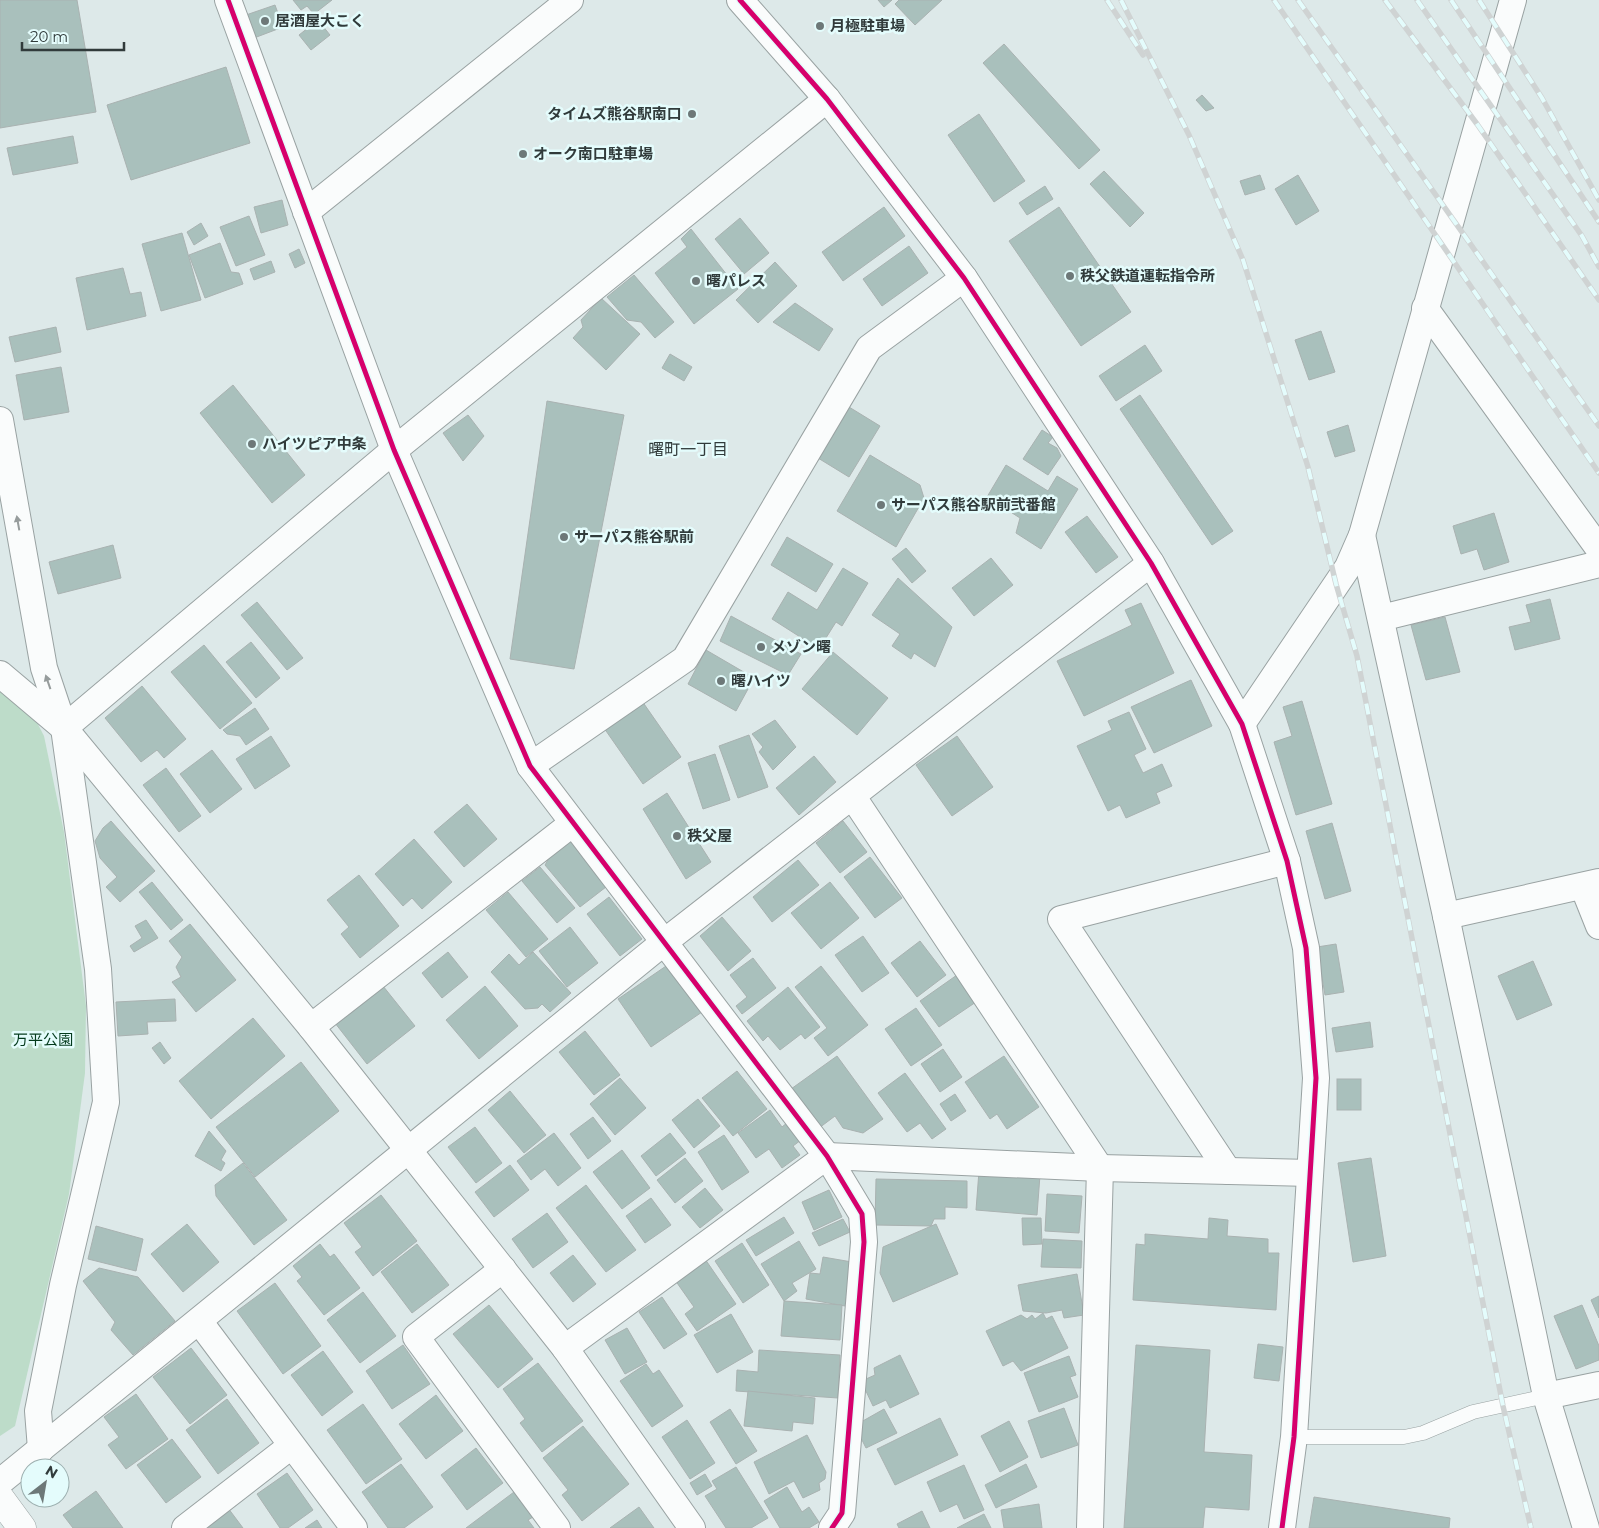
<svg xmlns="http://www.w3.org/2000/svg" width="1599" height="1528" font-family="Montserrat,'Noto Sans JP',sans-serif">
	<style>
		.green { fill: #bddcc9 }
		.building { fill: #a9c0bc; stroke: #a9b2b1 }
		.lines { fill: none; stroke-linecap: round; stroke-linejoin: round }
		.lane-casing { stroke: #99a2a2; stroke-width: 15 }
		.street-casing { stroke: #99a2a2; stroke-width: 28 }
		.secondary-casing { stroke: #99a2a2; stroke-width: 29 }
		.lane { stroke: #fafcfc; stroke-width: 14 }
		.street { stroke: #fafcfc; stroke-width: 26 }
		.secondary { stroke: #fafcfc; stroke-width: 28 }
		.rail-casing { stroke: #cfd3d3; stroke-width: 5.5 }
		.rail { stroke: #e4fcfc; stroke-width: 4; stroke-dasharray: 11; stroke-linecap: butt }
		.cycleway-casing { stroke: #e4fcfc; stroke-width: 8 }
		.cycleway { stroke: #d6006c; stroke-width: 5 }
		.oneway { fill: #969c9c }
		.poi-dot { fill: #6d7878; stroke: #e4fcfc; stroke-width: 2 }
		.labels { text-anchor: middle; stroke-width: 5; stroke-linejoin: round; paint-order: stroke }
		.poi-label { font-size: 15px; font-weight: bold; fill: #313b3b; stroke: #e4fcfc; text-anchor: start }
		.park-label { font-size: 15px; fill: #033a1c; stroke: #e4fcfc }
		.neighbourhood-label { font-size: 16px; fill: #313b3b; stroke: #e4fcfc }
	</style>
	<rect width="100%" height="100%" fill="#dde9e9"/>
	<polygon class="green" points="0,690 30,709 44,736 64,832 86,1006 85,1073 69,1194 15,1426 0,1436"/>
	<g class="building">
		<polygon points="0,0 77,0 96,112 0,128"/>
		<polygon points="293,0 332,0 314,14 307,6 301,10"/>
		<polygon points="878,0 892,0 884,7"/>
		<polygon points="899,0 942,0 915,25 895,4"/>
		<polygon points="275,5 283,27 254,38 246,15"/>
		<polygon points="318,20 330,35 311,50 299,35"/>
		<polygon points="1004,44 1100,150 1079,169 983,63"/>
		<polygon points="226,67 250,143 131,180 107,105"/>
		<polygon points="1202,95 1214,108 1206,111 1196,100"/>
		<polygon points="979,114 1025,181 994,202 948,135"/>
		<polygon points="73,136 78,163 13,175 7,148"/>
		<polygon points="1104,171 1144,213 1130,227 1090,184"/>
		<polygon points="1260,175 1265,189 1245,195 1240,181"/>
		<polygon points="1298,175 1319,211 1296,225 1275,189"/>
		<polygon points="1045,186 1053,199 1027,215 1019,203"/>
		<polygon points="282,200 288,225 261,233 254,207"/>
		<polygon points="884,207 905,236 843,281 822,252"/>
		<polygon points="1059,207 1131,312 1081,346 1009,241"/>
		<polygon points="249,216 265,255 236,266 220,227"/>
		<polygon points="740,218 769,253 744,274 715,239"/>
		<polygon points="201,223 208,236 194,245 187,232"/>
		<polygon points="691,229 738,289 694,324 655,273 687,247 681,239"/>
		<polygon points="182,233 201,300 161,311 142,244"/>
		<polygon points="220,243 231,272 239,273 243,284 205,298 189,255"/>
		<polygon points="909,246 928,273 882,306 863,279"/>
		<polygon points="299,249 305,263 295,268 289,254"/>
		<polygon points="271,261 275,272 254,280 250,269"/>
		<polygon points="775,262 797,286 758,323 736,300"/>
		<polygon points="123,268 130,294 141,292 146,316 87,330 76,278"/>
		<polygon points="634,275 674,322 655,338 641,322 627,320 607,297"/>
		<polygon points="601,298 640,334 606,370 573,338 583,327 581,320"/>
		<polygon points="795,303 833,329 819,351 773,322"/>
		<polygon points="56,327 61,352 15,362 9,337"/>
		<polygon points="1321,331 1335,372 1309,380 1295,340"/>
		<polygon points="1145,345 1162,371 1116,401 1099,376"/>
		<polygon points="670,354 692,367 684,381 662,368"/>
		<polygon points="61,367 69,412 24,420 16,375"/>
		<polygon points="233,385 305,475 272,503 200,413"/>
		<polygon points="1140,395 1233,531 1212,545 1120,409"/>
		<polygon points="547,401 624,415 574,669 510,659"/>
		<polygon points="849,407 880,426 849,477 818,458"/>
		<polygon points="468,415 484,436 463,461 443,433"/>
		<polygon points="1348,425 1355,451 1335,457 1327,432"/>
		<polygon points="1042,430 1053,437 1048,443 1057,448 1061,456 1048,475 1023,459"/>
		<polygon points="870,455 920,485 924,498 896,547 837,511"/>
		<polygon points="1006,465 1048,491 1057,476 1078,489 1041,549 1016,533 1020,518 987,497"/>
		<polygon points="1494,513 1509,562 1484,570 1477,549 1461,554 1453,526"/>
		<polygon points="1087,516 1118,557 1096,573 1065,532"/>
		<polygon points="787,537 833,564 816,592 771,565"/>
		<polygon points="113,545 121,578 58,594 49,562"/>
		<polygon points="906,548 926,571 912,583 892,559"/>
		<polygon points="991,558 1013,585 974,616 952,588"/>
		<polygon points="843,568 868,583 842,626 836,622 819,649 772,619 788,592 817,610"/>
		<polygon points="898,578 952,627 935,667 914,653 911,659 892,646 900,634 872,615"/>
		<polygon points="1550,599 1560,639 1515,650 1509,627 1531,622 1526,605"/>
		<polygon points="257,602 303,658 287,670 241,615"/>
		<polygon points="1141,603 1174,673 1084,716 1057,661 1132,625 1125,610"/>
		<polygon points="731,616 801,654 788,675 720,641"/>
		<polygon points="1445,617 1460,672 1426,680 1411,625"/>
		<polygon points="251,642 280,678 256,698 226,662"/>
		<polygon points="204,645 252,703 220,729 171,672"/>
		<polygon points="706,650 754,678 736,711 688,684"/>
		<polygon points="833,652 888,698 857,735 802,689"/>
		<polygon points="1191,680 1212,726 1154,753 1131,707"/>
		<polygon points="142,686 186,739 164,758 157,750 141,762 105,718"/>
		<polygon points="642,701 681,757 643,784 604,728"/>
		<polygon points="1302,701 1332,804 1296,815 1274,742 1292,736 1283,707"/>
		<polygon points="255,708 269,729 246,745 240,736 227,734 223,730"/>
		<polygon points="1129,712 1146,749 1134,755 1143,773 1162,764 1172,786 1156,793 1160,803 1126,818 1120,805 1108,811 1077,746 1112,730 1108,721"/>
		<polygon points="775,720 796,747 773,770 759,752 763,747 752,734"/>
		<polygon points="749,735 768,787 738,798 719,746"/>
		<polygon points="271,736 290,766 255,789 236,759"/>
		<polygon points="957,736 993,787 952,816 916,765"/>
		<polygon points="212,750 242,789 210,813 180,774"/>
		<polygon points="715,754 730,800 703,809 688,763"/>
		<polygon points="814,756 836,782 799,815 776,788"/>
		<polygon points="166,768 201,816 179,832 143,785"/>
		<polygon points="667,793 711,862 686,879 643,809"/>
		<polygon points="467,804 497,839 464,867 434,832"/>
		<polygon points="111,821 155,871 120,902 106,887 117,877 100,858 95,841 103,828"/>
		<polygon points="843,821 867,852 840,873 816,843"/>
		<polygon points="1332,823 1351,891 1325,899 1306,831"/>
		<polygon points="414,839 452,882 422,909 412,898 403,906 375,874"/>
		<polygon points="570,841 606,887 580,907 545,865 549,858"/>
		<polygon points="870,857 902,898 875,918 844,877"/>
		<polygon points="798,860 819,885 772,922 753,897"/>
		<polygon points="540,867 575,908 557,923 522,881"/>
		<polygon points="359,875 399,926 360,958 341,934 349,927 327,900"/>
		<polygon points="152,882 183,920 171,930 139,892"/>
		<polygon points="830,882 859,918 821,949 791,913"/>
		<polygon points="508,892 548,939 526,957 486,910"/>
		<polygon points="609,897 642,939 620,956 587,914"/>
		<polygon points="722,917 751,951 728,971 700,936"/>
		<polygon points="146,920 158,938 134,952 130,946 142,938 135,926"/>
		<polygon points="190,924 236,980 196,1012 172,982 181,977 176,967 182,957 169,941"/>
		<polygon points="570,927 598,963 567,987 539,951"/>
		<polygon points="863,936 889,973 862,992 835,955"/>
		<polygon points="920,941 946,975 917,997 891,963"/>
		<polygon points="1336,944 1344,992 1325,995 1317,947"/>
		<polygon points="448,952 468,977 442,998 422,973"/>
		<polygon points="533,952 571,993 550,1012 542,1004 538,1008 525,1009 491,972 509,954 519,965"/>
		<polygon points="753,958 776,988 742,1014 736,1006 747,997 730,975"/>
		<polygon points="1533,961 1552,1005 1517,1020 1498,976"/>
		<polygon points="669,964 702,1012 651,1047 618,999"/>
		<polygon points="821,966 868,1025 828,1056 814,1038 827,1028 795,987"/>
		<polygon points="957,975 976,1002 939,1027 920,1001"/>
		<polygon points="383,986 415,1026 367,1064 335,1023"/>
		<polygon points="485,986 518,1026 479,1059 446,1020"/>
		<polygon points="788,987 820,1027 805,1039 801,1034 780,1050 768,1036 763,1041 747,1021"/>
		<polygon points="175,999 176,1021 147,1022 148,1034 118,1036 116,1002"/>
		<polygon points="916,1008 942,1045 911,1066 885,1029"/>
		<polygon points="253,1018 285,1056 211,1119 179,1081"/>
		<polygon points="1370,1022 1373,1047 1336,1052 1332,1028"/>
		<polygon points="585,1031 620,1075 594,1095 559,1052"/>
		<polygon points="160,1042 171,1058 164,1064 152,1048"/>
		<polygon points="943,1049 962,1077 940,1092 921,1064"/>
		<polygon points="837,1056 883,1119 863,1133 843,1128 835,1116 819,1128 791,1089"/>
		<polygon points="1004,1056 1039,1107 1007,1129 997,1114 990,1119 965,1082"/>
		<polygon points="301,1062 339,1111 255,1177 216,1127"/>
		<polygon points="737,1071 767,1109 733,1136 702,1098"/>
		<polygon points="905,1073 946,1129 932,1139 920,1123 907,1132 878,1093"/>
		<polygon points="620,1078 646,1108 615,1135 590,1104"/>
		<rect x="1337" y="1079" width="24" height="31"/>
		<polygon points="510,1091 546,1135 524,1153 488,1110"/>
		<polygon points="955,1094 966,1111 951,1121 940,1104"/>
		<polygon points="698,1099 720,1126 694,1148 672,1120"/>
		<polygon points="770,1110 782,1127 788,1122 801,1140 793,1146 800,1155 782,1168 769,1149 756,1158 738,1133"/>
		<polygon points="593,1117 611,1141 588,1159 570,1134"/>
		<polygon points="475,1127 502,1163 476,1183 448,1147"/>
		<polygon points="209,1131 226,1151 221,1160 225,1163 221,1171 195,1156"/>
		<polygon points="554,1133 581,1168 558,1186 545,1169 531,1180 517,1161"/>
		<polygon points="670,1133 686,1153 656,1176 641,1156"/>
		<polygon points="724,1135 749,1172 722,1190 698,1152"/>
		<polygon points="622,1150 650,1188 622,1209 593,1172"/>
		<polygon points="685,1158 703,1181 675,1203 657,1180"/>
		<polygon points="1371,1158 1386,1256 1353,1262 1338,1163"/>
		<polygon points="243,1163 287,1220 254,1245 216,1196 215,1185"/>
		<polygon points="510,1165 529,1190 494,1217 475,1192"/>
		<polygon points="979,1171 1040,1175 1037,1215 976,1210"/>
		<polygon points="876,1179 967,1181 967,1208 945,1207 945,1219 934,1219 931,1226 875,1225"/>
		<polygon points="586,1185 636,1250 606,1272 556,1208"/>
		<polygon points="705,1188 723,1210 700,1228 682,1207"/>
		<polygon points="829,1190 842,1217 814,1230 802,1202"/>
		<polygon points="1047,1194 1082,1196 1079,1233 1045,1231"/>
		<polygon points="381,1195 417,1241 373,1276 355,1252 362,1247 344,1223"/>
		<polygon points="651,1198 671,1225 645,1243 626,1216"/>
		<polygon points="547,1213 568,1242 533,1268 512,1239"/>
		<polygon points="784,1217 794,1233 756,1256 746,1240"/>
		<polygon points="1022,1218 1041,1218 1042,1244 1023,1245"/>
		<polygon points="1209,1218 1228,1220 1227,1236 1268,1239 1268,1253 1279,1253 1276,1310 1133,1300 1136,1244 1145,1245 1145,1234 1208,1239"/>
		<polygon points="843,1219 850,1232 819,1246 812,1233"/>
		<polygon points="187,1224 219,1262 183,1292 151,1254"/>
		<polygon points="936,1224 958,1274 893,1302 880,1273 883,1247"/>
		<polygon points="96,1226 143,1239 136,1271 88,1259"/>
		<polygon points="1043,1239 1082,1241 1081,1268 1041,1267"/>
		<polygon points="799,1241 816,1269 792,1283 797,1291 784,1301 761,1264"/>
		<polygon points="742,1243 769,1285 743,1303 715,1261"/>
		<polygon points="320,1244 330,1257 334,1254 360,1288 324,1315 297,1281 302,1277 293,1266"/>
		<polygon points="417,1244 449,1285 412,1313 381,1272"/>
		<polygon points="573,1255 596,1284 573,1302 550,1273"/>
		<polygon points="823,1257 852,1262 845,1306 806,1299 810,1273 820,1274"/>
		<polygon points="705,1259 736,1304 697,1331 685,1314 694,1307 675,1280"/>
		<polygon points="99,1268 138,1277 175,1321 133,1355 111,1330 115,1322 83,1281"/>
		<polygon points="1077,1274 1084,1315 1064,1318 1062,1310 1046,1313 1023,1311 1018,1285"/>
		<polygon points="275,1283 321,1346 283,1374 237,1311"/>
		<polygon points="363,1292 396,1336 360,1363 327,1320"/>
		<polygon points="1599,1296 1599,1318 1591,1300"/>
		<polygon points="662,1297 687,1334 664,1349 639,1312"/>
		<polygon points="784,1301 842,1305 840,1340 781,1336"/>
		<polygon points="489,1305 533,1359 498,1388 453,1334"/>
		<polygon points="1582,1305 1599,1346 1599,1360 1576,1369 1554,1316"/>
		<polygon points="1043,1313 1046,1319 1052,1316 1068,1348 1021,1371 1013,1361 1003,1366 986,1331 1021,1315 1027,1319 1032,1315 1035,1319"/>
		<polygon points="731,1314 753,1352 717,1373 694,1335"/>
		<polygon points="627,1328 647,1362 625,1374 605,1340"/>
		<polygon points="1258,1344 1283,1347 1279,1381 1254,1378"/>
		<polygon points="403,1345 430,1384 392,1409 366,1371"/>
		<polygon points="1136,1345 1210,1350 1204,1452 1252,1455 1249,1510 1205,1507 1203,1528 1124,1528"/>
		<polygon points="191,1348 227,1395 190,1424 153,1377"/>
		<polygon points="759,1350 840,1355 838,1398 736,1391 737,1370 758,1372"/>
		<polygon points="323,1351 353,1392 322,1416 291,1375"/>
		<polygon points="900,1355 919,1394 890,1408 886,1400 873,1406 865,1389 866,1379 875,1375 874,1368"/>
		<polygon points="1069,1356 1076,1375 1070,1377 1078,1397 1039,1412 1024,1373"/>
		<polygon points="538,1363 583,1421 542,1452 520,1423 525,1419 503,1389"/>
		<polygon points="646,1364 653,1374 659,1370 683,1406 652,1427 620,1381"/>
		<polygon points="748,1391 815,1398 813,1424 793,1422 792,1431 744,1426"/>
		<polygon points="136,1394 168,1439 126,1469 108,1445 119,1437 104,1417"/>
		<polygon points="436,1395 463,1431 426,1459 399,1424"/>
		<polygon points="227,1399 259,1443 218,1474 186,1430"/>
		<polygon points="363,1404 402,1459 366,1484 327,1430"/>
		<polygon points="1064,1408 1078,1445 1041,1458 1028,1421"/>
		<polygon points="730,1409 757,1451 736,1464 710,1422"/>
		<polygon points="884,1409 897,1433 866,1448 859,1434 861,1422"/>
		<polygon points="940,1418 958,1455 895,1485 877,1449"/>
		<polygon points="687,1420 715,1463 690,1479 662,1437"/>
		<polygon points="1009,1421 1028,1457 1000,1472 981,1436"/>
		<polygon points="583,1426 629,1484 582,1521 562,1495 568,1490 543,1458"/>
		<polygon points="807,1435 826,1472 825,1479 819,1483 820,1490 803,1498 794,1481 769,1494 754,1462"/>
		<polygon points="172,1439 201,1477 166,1503 137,1465"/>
		<polygon points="476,1448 503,1483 467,1510 441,1475"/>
		<polygon points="401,1464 433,1507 404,1528 388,1528 362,1492"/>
		<polygon points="1026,1464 1037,1487 996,1508 985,1485"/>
		<polygon points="964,1465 984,1510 964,1519 957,1504 940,1512 927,1482"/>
		<polygon points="736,1467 768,1518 751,1528 726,1528 705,1496 717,1489 712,1481"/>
		<polygon points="287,1473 313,1510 288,1528 280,1528 257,1494"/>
		<polygon points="705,1474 712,1486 697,1495 690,1483"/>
		<polygon points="787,1487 802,1512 809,1507 819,1522 809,1528 780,1528 764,1501"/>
		<polygon points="96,1491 123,1528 73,1528 63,1515"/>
		<polygon points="514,1492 533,1517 528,1520 534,1528 466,1528"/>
		<polygon points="1314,1497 1450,1518 1449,1528 1309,1528"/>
		<polygon points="1039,1504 1042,1528 1004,1528 1001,1510"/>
		<polygon points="639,1507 654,1528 610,1528"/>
		<polygon points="228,1508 243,1528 202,1528"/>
		<polygon points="922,1511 930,1528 899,1528 897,1524"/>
		<polygon points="984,1514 991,1528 957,1528"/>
		<polygon points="317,1520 322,1528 305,1528"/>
	</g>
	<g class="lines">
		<g class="lane-casing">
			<polyline id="lane" points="1294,1437 1404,1437 1423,1433 1473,1412 1546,1396"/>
		</g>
		<g class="street-casing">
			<g id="street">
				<polyline points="228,0 394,450 530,766 827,1156 862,1214 864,1242 842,1513 832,1528"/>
				<polyline points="740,0 827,99 964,278 1151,563 1242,724 1287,861 1306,948 1316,1078 1294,1437 1282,1528"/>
				<polyline points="306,212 570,0"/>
				<polyline points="1425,308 1599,549"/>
				<polyline points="0,420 44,668 64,728 98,969 106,1102 63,1285 38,1411 41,1449"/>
				<polyline points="1362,535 1446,916 1546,1396 1586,1528"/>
				<polyline points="1381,618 1599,564"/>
				<polyline points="0,674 64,728 311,1027 565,1348 692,1528"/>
				<polyline points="1242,724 1348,567 1362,535 1513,0"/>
				<polyline points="64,728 394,450 827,99"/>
				<polyline points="530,766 685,659 869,348 964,278"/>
				<polyline points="853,797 1100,1168 1090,1528"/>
				<polyline points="1583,886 1599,926"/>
				<polyline points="1446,916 1599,882"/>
				<polyline points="311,1027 573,823"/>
				<polyline points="1228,1171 1061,919 1287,861"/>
				<polyline points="503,1269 416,1337 557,1528"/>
				<polyline points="199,1321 354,1528"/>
				<polyline points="565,1348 827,1156 1100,1168 1310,1173"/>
				<polyline points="1546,1396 1599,1385"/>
				<polyline points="0,1482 663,943 1151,563"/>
				<polyline points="185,1528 291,1446"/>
			</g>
		</g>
		<g class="secondary-casing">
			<polyline id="secondary" points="0,1498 22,1528"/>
		</g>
		<use href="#lane" class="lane"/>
		<use href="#street" class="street"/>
		<use href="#secondary" class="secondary"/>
		<g class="rail-casing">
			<g id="rail">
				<polyline points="1107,0 1143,55"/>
				<polyline points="1121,0 1189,135 1243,260 1308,467 1336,584 1357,656 1503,1406 1531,1528"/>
				<polyline points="1274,0 1599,473"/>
				<polyline points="1298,0 1599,426"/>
				<polyline points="1385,0 1477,124 1599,300"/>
				<polyline points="1417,0 1582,236 1599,267"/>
				<polyline points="1451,0 1599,222"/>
				<polyline points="1479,0 1542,98 1599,200"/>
			</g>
		</g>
		<use href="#rail" class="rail"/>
		<g class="cycleway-casing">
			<g id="cycleway">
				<polyline points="228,0 394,450 530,766 827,1156 862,1214 864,1242 842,1513 832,1528"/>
				<polyline points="740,0 827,99 964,278 1151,563 1242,724 1287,861 1306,948 1316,1078 1294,1437 1282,1528"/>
			</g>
		</g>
		<use href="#cycleway" class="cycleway"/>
	</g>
	<defs><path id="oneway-solid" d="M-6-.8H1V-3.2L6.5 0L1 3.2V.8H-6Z" transform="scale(1.25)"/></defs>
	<g class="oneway">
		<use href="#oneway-solid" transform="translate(18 523) rotate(-100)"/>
		<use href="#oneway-solid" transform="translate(48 682) rotate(-109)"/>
	</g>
	<g class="poi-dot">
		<circle cx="265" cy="21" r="5"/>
		<circle cx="820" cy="26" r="5"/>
		<circle cx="692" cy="114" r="5"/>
		<circle cx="523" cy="154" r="5"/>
		<circle cx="1070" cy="276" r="5"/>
		<circle cx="696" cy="281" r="5"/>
		<circle cx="252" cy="444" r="5"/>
		<circle cx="881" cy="505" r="5"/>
		<circle cx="564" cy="537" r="5"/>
		<circle cx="761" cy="647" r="5"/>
		<circle cx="721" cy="681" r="5"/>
		<circle cx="677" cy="836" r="5"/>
	</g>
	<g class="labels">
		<g class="poi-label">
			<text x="275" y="26">居酒屋大こく</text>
			<text x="830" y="31">月極駐車場</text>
			<text x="682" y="119" text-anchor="end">タイムズ熊谷駅南口</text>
			<text x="533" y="159">オーク南口駐車場</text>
			<text x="1080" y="281">秩父鉄道運転指令所</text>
			<text x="706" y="286">曙パレス</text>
			<text x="262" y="449">ハイツピア中条</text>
			<text x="891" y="510">サーパス熊谷駅前弐番館</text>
			<text x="574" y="542">サーパス熊谷駅前</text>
			<text x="771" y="652">メゾン曙</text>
			<text x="731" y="686">曙ハイツ</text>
			<text x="687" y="841">秩父屋</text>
		</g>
		<g class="park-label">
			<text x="43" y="1045">万平公園</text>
		</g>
		<g class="neighbourhood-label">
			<text x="688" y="455">曙町一丁目</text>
		</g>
	</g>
	<g transform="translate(45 1483) rotate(31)"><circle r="24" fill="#e4fcfc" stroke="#9cafaf"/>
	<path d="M0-4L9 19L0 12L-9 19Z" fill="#6d7878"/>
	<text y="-8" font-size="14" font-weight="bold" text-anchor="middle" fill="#313b3b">N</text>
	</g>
	<path d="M22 42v8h102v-8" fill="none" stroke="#313b3b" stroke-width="2.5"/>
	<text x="30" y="42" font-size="15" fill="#313b3b" stroke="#e4fcfc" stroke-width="4" paint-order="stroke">20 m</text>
</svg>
